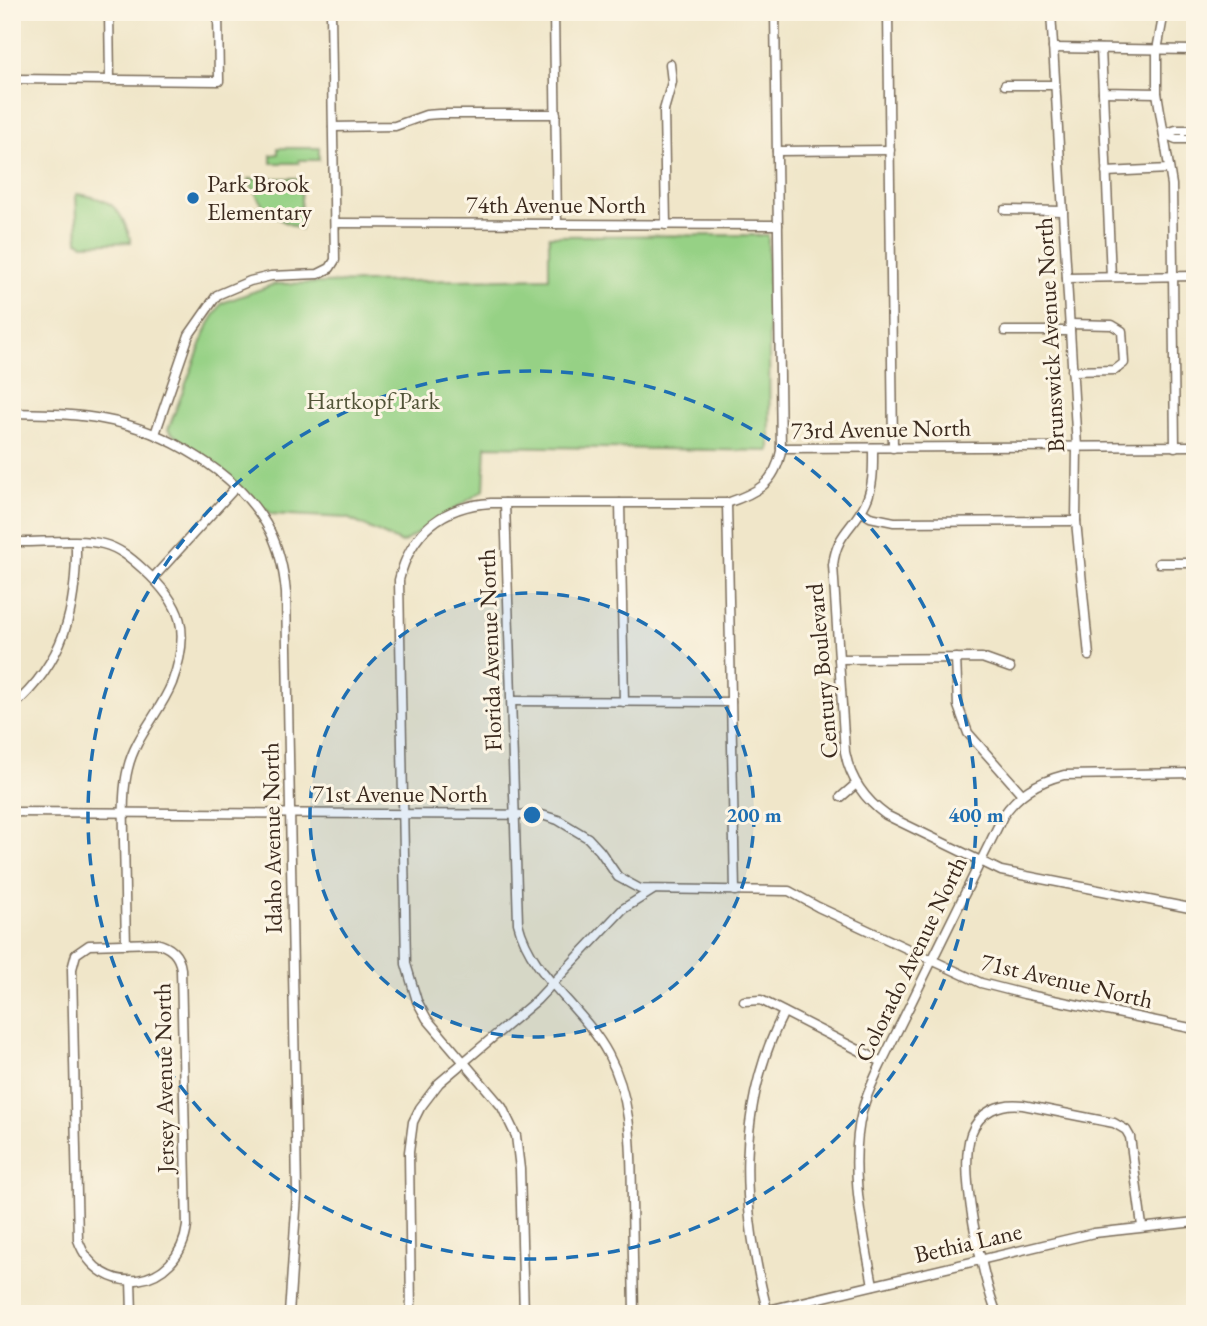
<svg xmlns="http://www.w3.org/2000/svg" width="1207" height="1326" font-family="'EB Garamond',serif">
	<style>
		.green { fill: #96d185; stroke: #687e52; stroke-width: 2 }
		.lines { fill: none; stroke-linecap: round; stroke-linejoin: round }
		.street-casing { stroke: #7a6c5a; stroke-width: 11 }
		.street { stroke: #fff; stroke-width: 8 }
		.ring { fill: none; stroke: #1f6fb2; stroke-width: 3.5; stroke-dasharray: 12 9 }
		.poi-dot { fill: #1f6fb2; stroke: #fcf5e5; stroke-width: 2.5 }
		.labels { text-anchor: middle; stroke-width: 6; stroke-linejoin: round; paint-order: stroke }
		.poi-label { font-size: 24px; fill: #3b2a1e; stroke: #fcf5e5; text-anchor: start }
		.street-label { font-size: 24px; fill: #3b2a1e; stroke: #fcf5e5 }
		.park-label { font-size: 24px; fill: #525438; stroke: #fcf5e5 }
		.centre { fill: #1f6fb2; stroke: #fcf5e5; stroke-width: 3.5 }
		.ring-label { font-size: 21px; text-anchor: middle; font-weight: bold; fill: #1f6fb2; stroke: #fcf5e5; stroke-width: 6; stroke-linejoin: round; paint-order: stroke }
	</style>
	<rect width="100%" height="100%" fill="#fcf5e5"/>
	<filter id="ink" filterUnits="userSpaceOnUse"><feTurbulence type="fractalNoise" baseFrequency=".0143" numOctaves="2"/><feDisplacementMap in="SourceGraphic" scale="14" xChannelSelector="R" yChannelSelector="G"/><feConvolveMatrix kernelMatrix="1 2 1 2 8 2 1 2 1" color-interpolation-filters="sRGB"/></filter>
	<filter id="wash" filterUnits="userSpaceOnUse"><feTurbulence type="fractalNoise" baseFrequency=".00686" numOctaves="4" result="noise"/><feDisplacementMap in="SourceGraphic" scale="28" xChannelSelector="R" yChannelSelector="G"/><feGaussianBlur stdDeviation="1.57" result="paint"/><feColorMatrix in="noise" values="0 0 0 0 0 0 0 0 0 0 0 0 0 0 0 0 0 1.4 0 .05"/><feComposite in="paint" operator="in"/></filter>
	<g filter="url(#wash)">
		<rect width="100%" height="100%" fill="#f0e6c9"/>
		<g class="green">
			<polygon points="278,148 319,148 319,160 299,160 299,163 271,163 271,155 278,154"/>
			<path d="M 295,178 L 301,182 L 301,229 C 270,217 261,209 249,179 Z"/>
			<path d="M 76,194 C 111,198 122,208 131,242 L 83,244 L 78,241 Z"/>
			<polygon points="768,235 770,451 486,446 484,490 402,543 347,518 271,514 168,430 209,324 222,303 275,284 549,278 549,236"/>
		</g>
	</g>
	<g filter="url(#ink)">
		<g class="lines">
			<g class="street-casing">
				<g id="street">
					<polyline points="109,12 110,80"/>
					<polyline points="554,12 557,224"/>
					<polyline points="888,12 893,448"/>
					<polyline points="1051,12 1077,447 1076,521 1089,656"/>
					<polyline points="1164,12 1157,50 1157,93 1172,185 1175,447"/>
					<polyline points="1053,48 1195,50"/>
					<polyline points="1101,49 1103,92 1157,93"/>
					<polyline points="12,79 219,81 218,12"/>
					<polyline points="1005,85 1055,85"/>
					<polyline points="1103,92 1111,277"/>
					<polyline points="333,127 395,126 426,115 439,114 556,114"/>
					<polyline points="1164,134 1176,130 1195,130"/>
					<polyline points="1164,134 1176,139 1195,139"/>
					<polyline points="777,151 890,150"/>
					<polyline points="1106,172 1169,169"/>
					<polyline points="1005,210 1063,211"/>
					<polyline points="335,223 778,225"/>
					<polyline points="666,225 664,110 672,82 670,64"/>
					<polyline points="1067,278 1195,276"/>
					<polyline points="1070,324 1112,325 1122,331 1124,363 1115,370 1072,371"/>
					<polyline points="1005,331 1070,331"/>
					<path d="M 12,413 C 43,414 73,413 102,419 C 165,430 240,473 270,531 C 280,551 284,571 286,593 L 296,1132 L 297,1195 L 289,1314"/>
					<polyline points="155,434 189,335 217,295 250,281 271,276 318,274 330,268 335,260 331,12"/>
					<polyline points="781,448 1195,446"/>
					<path d="M 873,448 C 873,466 874,485 866,502 C 854,528 837,532 833,565 L 845,752 C 850,778 864,799 886,815 L 1001,871 L 1195,909"/>
					<path d="M 505,503 L 518,923 C 531,976 583,1007 608,1054 C 633,1100 631,1150 632,1201 C 633,1238 633,1276 634,1314"/>
					<polyline points="620,503 624,702"/>
					<polyline points="727,503 735,891"/>
					<polyline points="861,511 870,517 894,522 1076,521"/>
					<path d="M 12,542 C 38,543 79,538 103,544 C 119,548 131,558 143,569 C 183,605 191,631 172,683 C 160,713 135,737 128,768 C 122,792 124,817 124,842 C 125,876 125,910 126,944"/>
					<polyline points="1159,563 1195,563"/>
					<polyline points="153,578 235,488"/>
					<polyline points="956,658 958,706 968,733 1022,794"/>
					<polyline points="839,659 982,658 1010,668"/>
					<polyline points="512,701 731,702"/>
					<path d="M 12,707 C 64,662 77,609 76,543"/>
					<polyline points="841,797 856,784"/>
					<polyline points="12,812 542,815 558,820 588,838 600,851 618,877 640,889 789,891 818,907 981,983 1024,994 1195,1029"/>
					<path d="M 155,943 C 170,946 179,954 181,969 L 187,1226 C 179,1290 100,1301 78,1240 L 72,969 L 76,954 L 89,945 Z"/>
					<polyline points="744,1001 761,1000 882,1062"/>
					<polyline points="131,1280 132,1314"/>
					<path d="M 873,1285 C 863,1230 848,1168 862,1112 C 866,1095 874,1079 882,1062 L 1003,816 C 1018,794 1037,782 1064,775 L 1195,773"/>
					<path d="M 767,1310 C 741,1208 735,1108 784,1012"/>
					<polyline points="411,1314 409,1152 413,1122 420,1108 439,1083 537,1000 623,909 653,890"/>
					<path d="M 524,1314 L 520,1169 L 516,1136 L 502,1107 L 427,1019 L 417,1001 L 406,964 L 399,580 C 411,532 442,506 491,503 L 727,503 C 756,493 775,484 781,451 L 775,12"/>
					<polyline points="752,1314 1094,1233 1195,1222"/>
					<path d="M 997,1314 C 982,1277 958,1171 971,1134 C 979,1111 1001,1102 1023,1105 L 1114,1123 L 1126,1130 L 1130,1137 L 1142,1226"/>
				</g>
			</g>
			<use href="#street" class="street"/>
		</g>
	</g>
	<circle cx="532" cy="815" r="222" fill="#1f6fb2" fill-opacity=".12"/>
	<g class="ring">
		<circle cx="532" cy="815" r="222"/>
		<circle cx="532" cy="815" r="444"/>
	</g>
	<circle class="poi-dot" cx="193" cy="198" r="7"/>
	<g class="labels">
		<g class="poi-label">
			<text x="207" y="192">Park Brook<tspan x="207" dy="28">Elementary</tspan></text>
		</g>
		<g class="street-label">
			<text x="556" y="213">74th Avenue North</text>
			<text transform="translate(1050 335) rotate(-93)" y="8">Brunswick Avenue North</text>
			<text transform="translate(881 429) rotate(-1)" y="8">73rd Avenue North</text>
			<text transform="translate(490 650) rotate(-92)" y="8">Florida Avenue North</text>
			<text transform="translate(822 671) rotate(-95)" y="8">Century Boulevard</text>
			<text x="400" y="802">71st Avenue North</text>
			<text transform="translate(272 838) rotate(-91)" y="8">Idaho Avenue North</text>
			<text transform="translate(911 959) rotate(-64)" y="8">Colorado Avenue North</text>
			<text transform="translate(1067 981) rotate(13)" y="8">71st Avenue North</text>
			<text transform="translate(164 1078) rotate(-91)" y="8">Jersey Avenue North</text>
			<text transform="translate(968 1243) rotate(-13)" y="8">Bethia Lane</text>
		</g>
		<g class="park-label">
			<text x="373" y="409">Hartkopf Park</text>
		</g>
	</g>
	<circle cx="532" cy="815" r="10" class="centre"/>
	<g class="ring-label">
		<text x="754" y="822">200 m</text>
		<text x="976" y="822">400 m</text>
	</g>
	<rect width="1207" height="1326" fill="none" stroke="#fcf5e5" stroke-width="42"/>
</svg>
